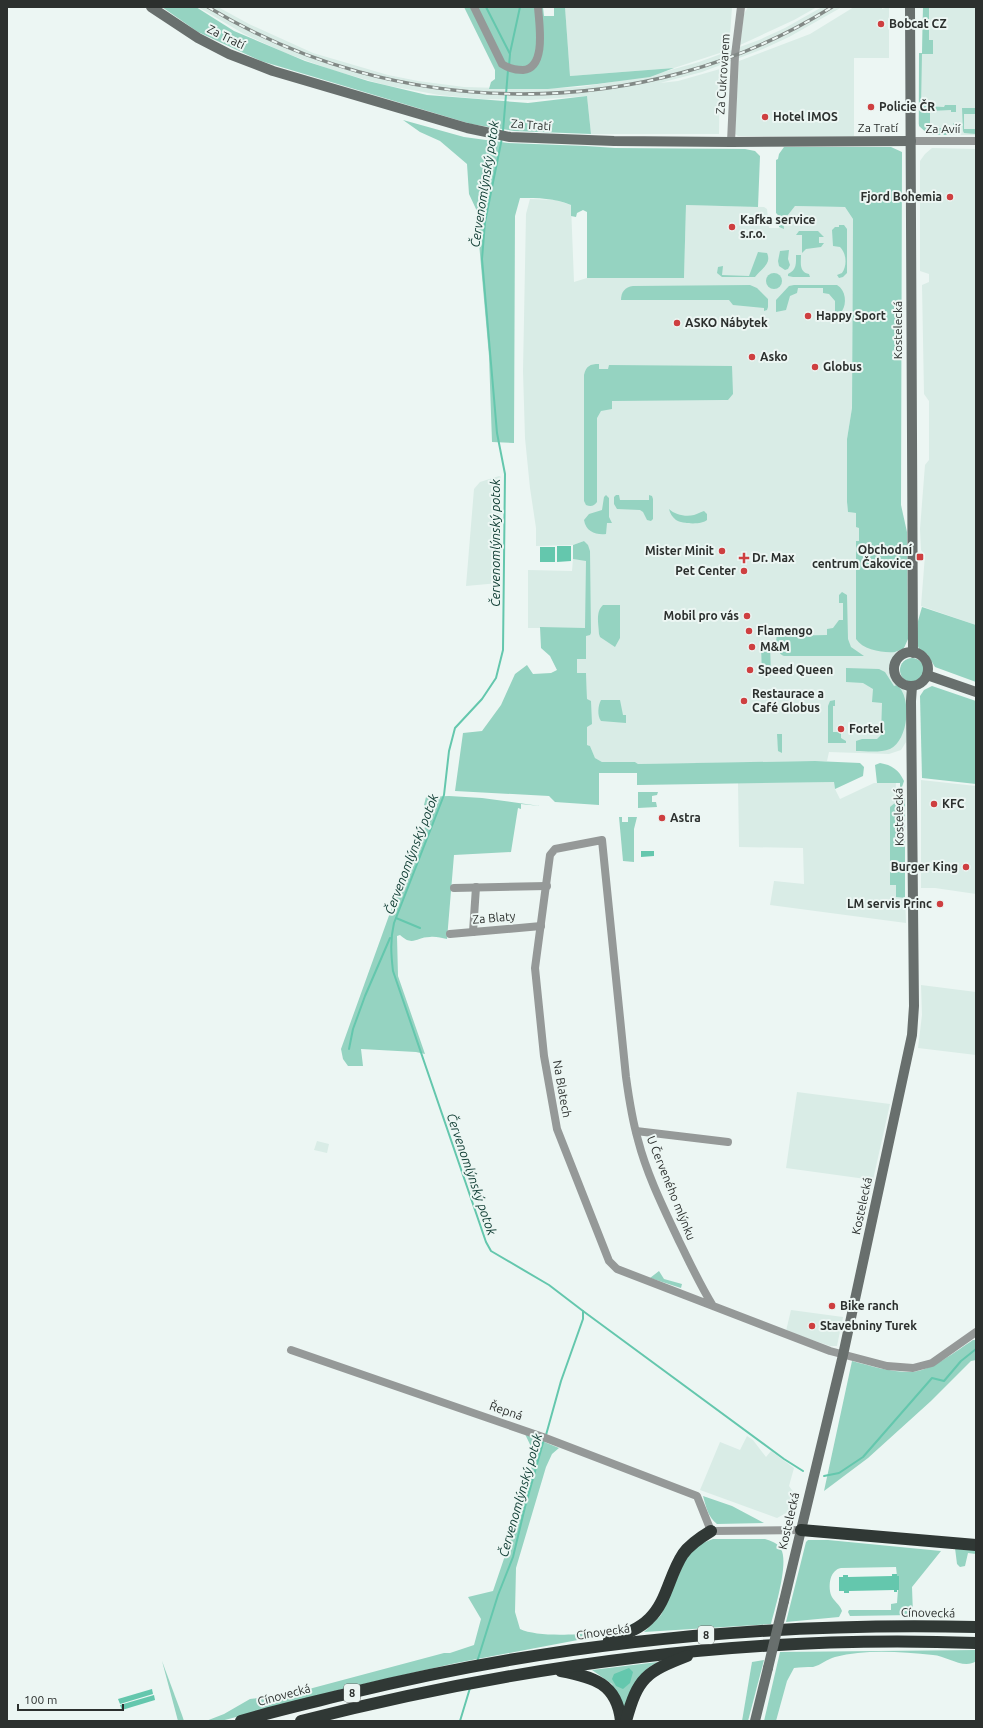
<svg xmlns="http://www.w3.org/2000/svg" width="983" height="1728" font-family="Ubuntu,sans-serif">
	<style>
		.built { fill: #d9ece6 }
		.green { fill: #95d3c1 }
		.water { fill: #64c7ad }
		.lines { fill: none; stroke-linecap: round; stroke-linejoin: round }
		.stream { stroke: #64c7ad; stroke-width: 2 }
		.street { stroke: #959998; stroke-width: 8 }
		.secondary { stroke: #686f6d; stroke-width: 10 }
		.highway { stroke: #303835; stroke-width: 12 }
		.rail-casing { stroke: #828986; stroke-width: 3.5 }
		.rail { stroke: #ecf6f3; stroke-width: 2; stroke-dasharray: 6; stroke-linecap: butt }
		.secondary-bridge { stroke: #686f6d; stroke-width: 10 }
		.poi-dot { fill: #ce3f40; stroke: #ecf6f3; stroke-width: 1.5 }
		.labels { text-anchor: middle; stroke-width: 4; stroke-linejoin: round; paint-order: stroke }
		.shield { fill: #ecf6f3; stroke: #666b69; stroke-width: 1 }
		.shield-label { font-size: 11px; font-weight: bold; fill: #2c302e }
		.poi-label { font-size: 12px; font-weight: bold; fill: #2c302e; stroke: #ecf6f3; text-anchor: start }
		.street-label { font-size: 12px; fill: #2c302e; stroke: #ecf6f3 }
		.water-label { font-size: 13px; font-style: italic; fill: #0c3a30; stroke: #ecf6f3 }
	</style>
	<rect width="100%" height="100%" fill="#ecf6f3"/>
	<g class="built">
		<polygon points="198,7 218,7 249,24 313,53 388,75 418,81 464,87 531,89 580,87 612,82 667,71 699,62 759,40 785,28 822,7 842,7 789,37 763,49 702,72 660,83 678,81 720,69 719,134 591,134 587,96 531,100 482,99 439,95 385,85 332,70 283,52 244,34"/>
		<polygon points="565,7 732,7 729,50 674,68 570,76"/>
		<polygon points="748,7 817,7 794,20 740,45 744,14"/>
		<polygon points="854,7 882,7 882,9 889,7 889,58 854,58 854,136 738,136 735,134 739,61 810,34"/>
		<polygon points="923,7 976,7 976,135 929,135 918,124 919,53 922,53"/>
		<polygon points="932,148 976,149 976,625 921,606 925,555 921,550 920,529 925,465 929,460 929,401 924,394 922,285 929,282 929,274 920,271 920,161 925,154"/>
		<polygon points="530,199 556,200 571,205 574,282 587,278 684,278 686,205 764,207 767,209 769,228 784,228 783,215 788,215 795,206 845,207 853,219 852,408 847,439 847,502 848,512 856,513 856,527 859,527 859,541 856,541 856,636 878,650 896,652 890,664 889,671 896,683 906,692 907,695 906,742 901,750 889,754 829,752 827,761 638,764 635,762 602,762 595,758 590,746 587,745 587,726 589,726 587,699 586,673 577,673 577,659 586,636 590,551 584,541 573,545 536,546 536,528 530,488 525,438 523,371 526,214"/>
		<polygon points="499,476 501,477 499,583 466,586 474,489 480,482"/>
		<polygon points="573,559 586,560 586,628 528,628 528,570 572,571"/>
		<polygon points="921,780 976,786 976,894 935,888 921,888"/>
		<polygon points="834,782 835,789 840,799 874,783 896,783 890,884 896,885 896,897 905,898 906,923 770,905 774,881 804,884 803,848 739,847 738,783"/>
		<polygon points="921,985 976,992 976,1055 918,1048 922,1015"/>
		<polygon points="797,1092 890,1104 873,1180 786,1168"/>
		<polygon points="317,1141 329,1144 327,1153 314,1150"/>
		<polygon points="791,1310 843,1317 837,1346 830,1346 786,1331"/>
		<polygon points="747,1436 753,1440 766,1457 771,1451 794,1468 789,1486 797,1497 790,1511 777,1518 700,1490 720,1442 740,1450"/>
	</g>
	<g class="green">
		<polygon points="162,7 196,7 234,31 305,61 368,81 427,95 528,103 587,96 591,134 514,131 471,124 261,61 198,32"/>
		<polygon points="464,7 543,7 544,16 554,16 554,7 565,7 570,76 674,68 650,77 597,84 548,89 489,89 491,82 495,79 495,70"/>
		<polygon points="923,7 929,7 929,40 933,40 933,54 922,54 921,106 944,107 945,105 956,105 956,112 951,112 951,110 930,111 930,128 953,128 953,123 955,124 954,131 952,135 929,135 919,126 919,53 922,53"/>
		<polygon points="962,108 976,108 976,114 964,114 964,129 976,129 976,134 964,133 963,131"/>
		<path d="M 403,120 L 464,137 L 508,143 L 586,146 L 615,148 L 745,149 L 755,151 L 760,156 L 758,207 L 686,205 L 684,278 L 587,278 L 587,212 L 583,210 L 577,213 L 576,217 L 571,216 L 571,205 C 555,198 538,198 520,198 L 515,216 L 514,443 L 492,442 L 489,356 L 476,209 L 469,194 L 467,164 L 440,141 L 420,132 Z"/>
		<path d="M 784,147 L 891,147 L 902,152 L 901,505 L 907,532 L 908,639 L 904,648 C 902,649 898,651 895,652 C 883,653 863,650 856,639 L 856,541 L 859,541 L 859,528 L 856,527 L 856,513 L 848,512 L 847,502 L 847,439 L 852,408 L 853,219 L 845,207 L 795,206 L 788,215 L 783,216 L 784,229 L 779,227 L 779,216 L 776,213 L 776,160 L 778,159 L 779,154 Z"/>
		<path d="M 839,225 L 844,225 L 847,229 L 847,273 L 843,277 L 839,278 L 837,275 L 842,273 C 847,266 847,254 840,247 L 833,246 L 832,230 L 835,227 L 839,227 Z"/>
		<polygon points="799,231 818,231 824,237 819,237 819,243 824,243 821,247 806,249 802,253 802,235 796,235"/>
		<polygon points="789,250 788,259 790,265 788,269 785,270 779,266 778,261 780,251"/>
		<path d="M 758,252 L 767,253 C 772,264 761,269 755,277 L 722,277 L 717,273 L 718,267 L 723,266 L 722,275 L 749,276 Z"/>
		<path d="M 796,255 L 801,255 C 801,263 799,272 809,274 L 810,277 L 793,277 L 788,276 L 788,274 C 797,270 796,263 796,255 Z"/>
		<circle cx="774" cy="281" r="8"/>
		<path d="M 750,285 L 757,288 L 768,299 L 768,307 L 767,310 L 764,311 L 764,308 L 733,305 L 729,300 L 621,300 C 621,292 625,287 633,286 Z"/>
		<path d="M 794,285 L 837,285 C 846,290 847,304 842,311 L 835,312 L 835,301 L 829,294 L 823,293 L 823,288 L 798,288 L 797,293 L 790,296 L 786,310 L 776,312 L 776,300 L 789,286 Z"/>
		<path d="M 599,364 L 599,369 L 608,369 L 609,365 L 732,366 L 733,394 L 728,400 L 723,400 L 612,401 L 612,409 L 601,411 L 597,418 L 597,502 C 594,506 591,507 586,505 L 584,501 L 584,375 C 586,366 590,364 599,364 Z"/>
		<path d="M 606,495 L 609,498 L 609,517 L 612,523 L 607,523 L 606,534 C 596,535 586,532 584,520 L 589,514 L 602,510 L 604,497 Z"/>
		<polygon points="616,495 619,495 620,500 649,500 649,495 652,496 653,499 653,519 651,521 647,520 643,512 640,510 617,509 614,504 614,497"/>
		<path d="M 669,509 C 675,515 686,517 694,515 C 698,514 700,512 704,511 L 707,514 L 707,520 C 702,525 682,524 676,520 C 672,517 670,513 669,509 Z"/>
		<polygon points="584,541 588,545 590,551 591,633 590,635 586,636 586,659 577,659 577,673 586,673 587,699 591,701 592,724 587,727 587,745 590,746 595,758 602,762 635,762 638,764 815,761 860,763 864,767 863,776 835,789 834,782 637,785 637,773 599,773 599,805 555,802 549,796 455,791 463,733 482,731 501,705 515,674 527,665 533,674 551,673 557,670 550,656 541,648 540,627 585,628 586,561 573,559 573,545"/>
		<path d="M 842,592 L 847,595 L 848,639 L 851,647 L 864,656 L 784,656 C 775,653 773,634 782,629 L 782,636 L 827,635 L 827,629 L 833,628 L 839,620 L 843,620 L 843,603 L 839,603 L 839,595 Z"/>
		<path d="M 603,605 L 620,605 L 620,638 L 615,647 L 600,637 L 599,634 C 599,625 595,612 603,605 Z"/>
		<polygon points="922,607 976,625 976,682 935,667 927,654 919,649 916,641 918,621"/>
		<polygon points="761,645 770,645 771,676 762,676"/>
		<circle cx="912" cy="670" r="12"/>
		<path d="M 846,668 L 879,669 L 885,672 L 894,686 L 897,685 C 912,697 909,740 890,749 C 880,753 866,751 856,751 L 856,741 L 862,739 L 877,739 L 881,735 L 882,703 L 872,702 L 873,689 L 863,683 L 846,682 Z"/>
		<polygon points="932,686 976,701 976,784 922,778 920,696 924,690"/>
		<path d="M 601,700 L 620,700 L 623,715 L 626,715 L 626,723 L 601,721 C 597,716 598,705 601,700 Z"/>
		<polygon points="835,700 835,706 833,706 833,732 841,732 841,738 846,741 846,743 828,743 828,706 830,701"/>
		<polygon points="777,734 782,734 782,753 778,751"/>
		<path d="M 880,763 C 892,765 899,770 904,781 L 902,787 L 900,788 L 900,783 L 877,783 L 875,765 Z"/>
		<polygon points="638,792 658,792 657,795 652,796 652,802 656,802 657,807 638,808"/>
		<polygon points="896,795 903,796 905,799 905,898 896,897 896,885 890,885 890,807 896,802"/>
		<path d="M 449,796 L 482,798 L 540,806 L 521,804 L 521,809 L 518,808 L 511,852 L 454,855 L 447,939 C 441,938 435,936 430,937 C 416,937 413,947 400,935 L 397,936 L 398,976 L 425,1054 L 416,1052 L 361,1049 L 363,1066 L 348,1066 L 343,1059 L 341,1049 L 400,885 L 428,820 L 428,813 L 424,805 L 426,797 Z"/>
		<polygon points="619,817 622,817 622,822 628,822 628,817 637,817 634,829 634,862 623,861"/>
		<polygon points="659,1271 664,1279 682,1284 681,1288 650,1278"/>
		<path d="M 973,1340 L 976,1340 L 976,1360 L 971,1361 L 931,1401 L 868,1458 L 824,1491 L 852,1361 C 871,1366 890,1372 910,1372 C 930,1372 956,1351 973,1340 Z"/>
		<path d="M 525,1434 L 559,1448 L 552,1454 L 546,1467 L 516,1568 L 515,1612 L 520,1629 C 541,1639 599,1634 622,1628 C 628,1626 634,1623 640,1621 L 620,1632 L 456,1663 L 350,1687 L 221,1721 L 206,1721 L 224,1714 L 250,1699 L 294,1693 L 444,1653 L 450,1653 L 474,1645 L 481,1619 L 468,1597 L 493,1591 L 510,1541 L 535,1455 Z"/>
		<path d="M 703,1496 L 732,1506 L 764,1523 L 717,1524 C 708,1517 706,1507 703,1496 Z"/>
		<path d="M 713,1539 L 765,1539 C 771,1541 778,1543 781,1549 C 789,1563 775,1608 771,1624 L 644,1632 L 661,1615 L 687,1556 L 700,1544 Z"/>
		<path d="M 808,1540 L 828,1540 L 941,1551 L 912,1587 L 913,1615 L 850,1616 L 848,1612 L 849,1610 L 891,1610 L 891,1604 L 897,1603 L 899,1576 L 897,1576 L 896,1567 L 841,1568 C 830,1570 828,1585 831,1595 C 833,1601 840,1604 842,1611 L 839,1617 L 786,1622 L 806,1542 Z"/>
		<polygon points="955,1548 976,1550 976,1554 968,1553 965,1566 960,1567 957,1564"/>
		<path d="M 976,1650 L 976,1661 C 964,1670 947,1656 933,1655 C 901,1652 866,1649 835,1657 C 827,1659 821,1665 813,1667 C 806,1667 801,1667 794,1668 L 787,1681 L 776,1721 L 764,1721 L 780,1652 Z"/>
		<polygon points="764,1660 748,1721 742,1721 752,1662"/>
		<polygon points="162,1661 182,1715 184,1721 178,1721"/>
		<path d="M 658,1662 C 639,1670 633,1689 625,1707 L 623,1707 L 612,1684 L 592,1670 Z"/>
	</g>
	<g class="water">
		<polygon points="557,546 571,546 571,561 557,562"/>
		<rect x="540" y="547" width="15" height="15"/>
		<polygon points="641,851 654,851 654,856 641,857"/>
		<polygon points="892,1574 897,1574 897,1576 899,1576 899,1590 897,1590 897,1592 894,1592 894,1590 849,1591 849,1593 844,1593 844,1591 839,1591 839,1577 843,1577 843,1575 848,1575 848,1577 892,1576"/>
		<polygon points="629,1668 633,1672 630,1683 623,1689 616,1686 612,1679 614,1674"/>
		<polygon points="152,1689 153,1694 120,1704 118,1699"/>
		<polygon points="154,1695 155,1700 122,1710 120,1705"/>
	</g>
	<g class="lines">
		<g class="stream">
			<polyline points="486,7 510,54 509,66"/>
			<polyline points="510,53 520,7"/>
			<polyline points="503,131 508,70"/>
			<path d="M 502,138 L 485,222 L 482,259 L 497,433 L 505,474 L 503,650 L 496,678 L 482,699 L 455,728 L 449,751 L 444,795 L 394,923 C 390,940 391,954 393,971 L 486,1242 L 491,1251 L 549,1285 L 583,1311 L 583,1319 L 561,1381 L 546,1435"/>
			<polyline points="396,918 420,928"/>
			<polyline points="349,1049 353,1029 365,996 390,938"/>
			<polyline points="583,1311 784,1459 803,1471"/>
			<polyline points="824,1476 839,1473 863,1457 932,1378 944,1381 961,1361 976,1349"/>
			<polyline points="477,1662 498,1595 513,1557 525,1507 544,1439"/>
			<polyline points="460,1721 470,1688"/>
		</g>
		<g class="street">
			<path d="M 474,7 L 502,64 C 508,68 516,70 523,70 C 547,68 539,23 538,7"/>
			<polyline points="911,141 976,141"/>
			<polyline points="731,142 735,55 741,7"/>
			<polyline points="454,888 547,886"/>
			<polyline points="473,932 476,887"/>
			<polyline points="450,934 541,926"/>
			<polyline points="636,1131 728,1142"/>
			<path d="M 713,1306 C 700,1285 690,1263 679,1241 C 664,1209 647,1175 638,1140 C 632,1119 629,1099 626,1077 L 602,840 L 555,849 L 550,855 L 535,968 L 544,1056 L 557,1129 L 609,1261 L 617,1269 L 713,1306 L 830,1351 L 887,1366 L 913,1368 L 932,1363 L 976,1332"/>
			<polyline points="291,1350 543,1437 697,1496 711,1531 801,1530"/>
		</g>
		<g class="secondary">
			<polyline points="151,7 198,38 229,54 273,71 467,128 510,137 614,141 731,142 911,141"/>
			<polyline points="910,7 913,653"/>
			<circle cx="911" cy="669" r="17"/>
			<polyline points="927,675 976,692"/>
			<polyline points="784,1601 843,1355 912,1035 914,1006 911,701 912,686"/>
			<polyline points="755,1721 768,1668"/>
		</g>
		<g class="highway">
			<polyline points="801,1530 976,1545"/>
			<path d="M 609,1640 C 622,1635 638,1630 649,1619 C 667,1602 669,1575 683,1554 C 690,1544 701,1537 711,1531"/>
			<path d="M 561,1671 C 593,1677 617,1683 621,1721"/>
			<path d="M 241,1721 C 277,1710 314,1702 350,1693 C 554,1643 766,1622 976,1627"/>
			<path d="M 301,1721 C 521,1665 749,1634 976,1643"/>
			<path d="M 626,1721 C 638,1677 646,1672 687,1656"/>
		</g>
		<g class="rail-casing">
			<path id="rail" d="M 208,7 C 396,121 644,125 832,7"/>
		</g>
		<use href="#rail" class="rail"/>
		<polyline class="secondary-bridge" points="768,1668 784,1601"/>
	</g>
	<g class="poi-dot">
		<circle cx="881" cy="24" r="4"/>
		<circle cx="871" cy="107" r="4"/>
		<circle cx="765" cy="117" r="4"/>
		<circle cx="950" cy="197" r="4"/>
		<circle cx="732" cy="227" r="4"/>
		<circle cx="808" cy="316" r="4"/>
		<circle cx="677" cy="323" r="4"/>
		<circle cx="752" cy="357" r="4"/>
		<circle cx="815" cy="367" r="4"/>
		<circle cx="722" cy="551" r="4"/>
		<rect x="916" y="553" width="8" height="8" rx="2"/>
		<path d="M742 552h4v4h4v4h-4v4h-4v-4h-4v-4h4z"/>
		<circle cx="744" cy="571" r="4"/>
		<circle cx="747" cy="616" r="4"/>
		<circle cx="749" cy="631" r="4"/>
		<circle cx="752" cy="647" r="4"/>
		<circle cx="750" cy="670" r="4"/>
		<circle cx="744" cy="701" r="4"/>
		<circle cx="841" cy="729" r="4"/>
		<circle cx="934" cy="804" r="4"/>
		<circle cx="662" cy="818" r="4"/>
		<circle cx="966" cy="867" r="4"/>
		<circle cx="940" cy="904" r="4"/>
		<circle cx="832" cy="1306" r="4"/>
		<circle cx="812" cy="1326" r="4"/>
	</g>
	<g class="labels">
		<g class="shield">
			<rect x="698" y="1626" width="16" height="18" rx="3"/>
			<rect x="344" y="1684" width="16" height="18" rx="3"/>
		</g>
		<g class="shield-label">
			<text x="706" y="1639">8</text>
			<text x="352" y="1697">8</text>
		</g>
		<g class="poi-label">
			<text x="889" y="28">Bobcat CZ</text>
			<text x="879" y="111">Policie ČR</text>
			<text x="773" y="121">Hotel IMOS</text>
			<text x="942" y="201" text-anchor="end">Fjord Bohemia</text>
			<text x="740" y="224">Kafka service<tspan x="740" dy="14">s.r.o.</tspan></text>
			<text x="816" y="320">Happy Sport</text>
			<text x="685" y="327">ASKO Nábytek</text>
			<text x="760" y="361">Asko</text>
			<text x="823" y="371">Globus</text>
			<text x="912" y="554" text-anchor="end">Obchodní<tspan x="912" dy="14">centrum Čakovice</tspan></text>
			<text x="714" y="555" text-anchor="end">Mister Minit</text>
			<text x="752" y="562">Dr. Max</text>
			<text x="736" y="575" text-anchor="end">Pet Center</text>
			<text x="739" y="620" text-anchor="end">Mobil pro vás</text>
			<text x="757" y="635">Flamengo</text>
			<text x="760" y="651">M&amp;M</text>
			<text x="758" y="674">Speed Queen</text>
			<text x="752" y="698">Restaurace a<tspan x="752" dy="14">Café Globus</tspan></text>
			<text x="849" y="733">Fortel</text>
			<text x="942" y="808">KFC</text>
			<text x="670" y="822">Astra</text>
			<text x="958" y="871" text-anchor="end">Burger King</text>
			<text x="932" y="908" text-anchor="end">LM servis Princ</text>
			<text x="840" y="1310">Bike ranch</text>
			<text x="820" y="1330">Stavebniny Turek</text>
		</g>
		<g class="street-label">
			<text transform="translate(226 37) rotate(26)" y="4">Za Tratí</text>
			<text transform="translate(723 74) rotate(-86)" y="4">Za Cukrovarem</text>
			<text transform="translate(531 125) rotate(4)" y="4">Za Tratí</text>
			<text x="878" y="132">Za Tratí</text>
			<text x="943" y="133">Za Avií</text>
			<text transform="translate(898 330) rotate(-90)" y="4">Kostelecká</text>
			<text transform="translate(899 817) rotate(-91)" y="4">Kostelecká</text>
			<text transform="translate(494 918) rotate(-5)" y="4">Za Blaty</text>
			<text transform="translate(562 1089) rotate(80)" y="4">Na Blatech</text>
			<text transform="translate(671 1188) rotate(68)" y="4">U Červeného mlýnku</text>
			<text transform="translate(862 1206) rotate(-78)" y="4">Kostelecká</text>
			<text transform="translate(506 1411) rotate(19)" y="4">Řepná</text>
			<text transform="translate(789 1521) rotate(-77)" y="4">Kostelecká</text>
			<text transform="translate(928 1613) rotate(1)" y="4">Cínovecká</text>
			<text transform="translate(603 1632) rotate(-8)" y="4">Cínovecká</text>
			<text transform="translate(284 1695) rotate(-15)" y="4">Cínovecká</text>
		</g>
		<g class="water-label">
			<text transform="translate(484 184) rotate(-81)" y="5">Červenomlýnský potok</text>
			<text transform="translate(495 543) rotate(-90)" y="5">Červenomlýnský potok</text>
			<text transform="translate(411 854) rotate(-69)" y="5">Červenomlýnský potok</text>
			<text transform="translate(472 1174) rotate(71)" y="5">Červenomlýnský potok</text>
			<text transform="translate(520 1495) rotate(-74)" y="5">Červenomlýnský potok</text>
		</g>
	</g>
	<rect width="983" height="1728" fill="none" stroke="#2c302e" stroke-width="16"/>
	<path d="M18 1704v6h105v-6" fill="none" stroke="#2c302e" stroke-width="2"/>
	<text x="24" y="1704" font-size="12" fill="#2c302e" stroke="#ecf6f3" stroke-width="3" paint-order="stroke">100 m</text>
</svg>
